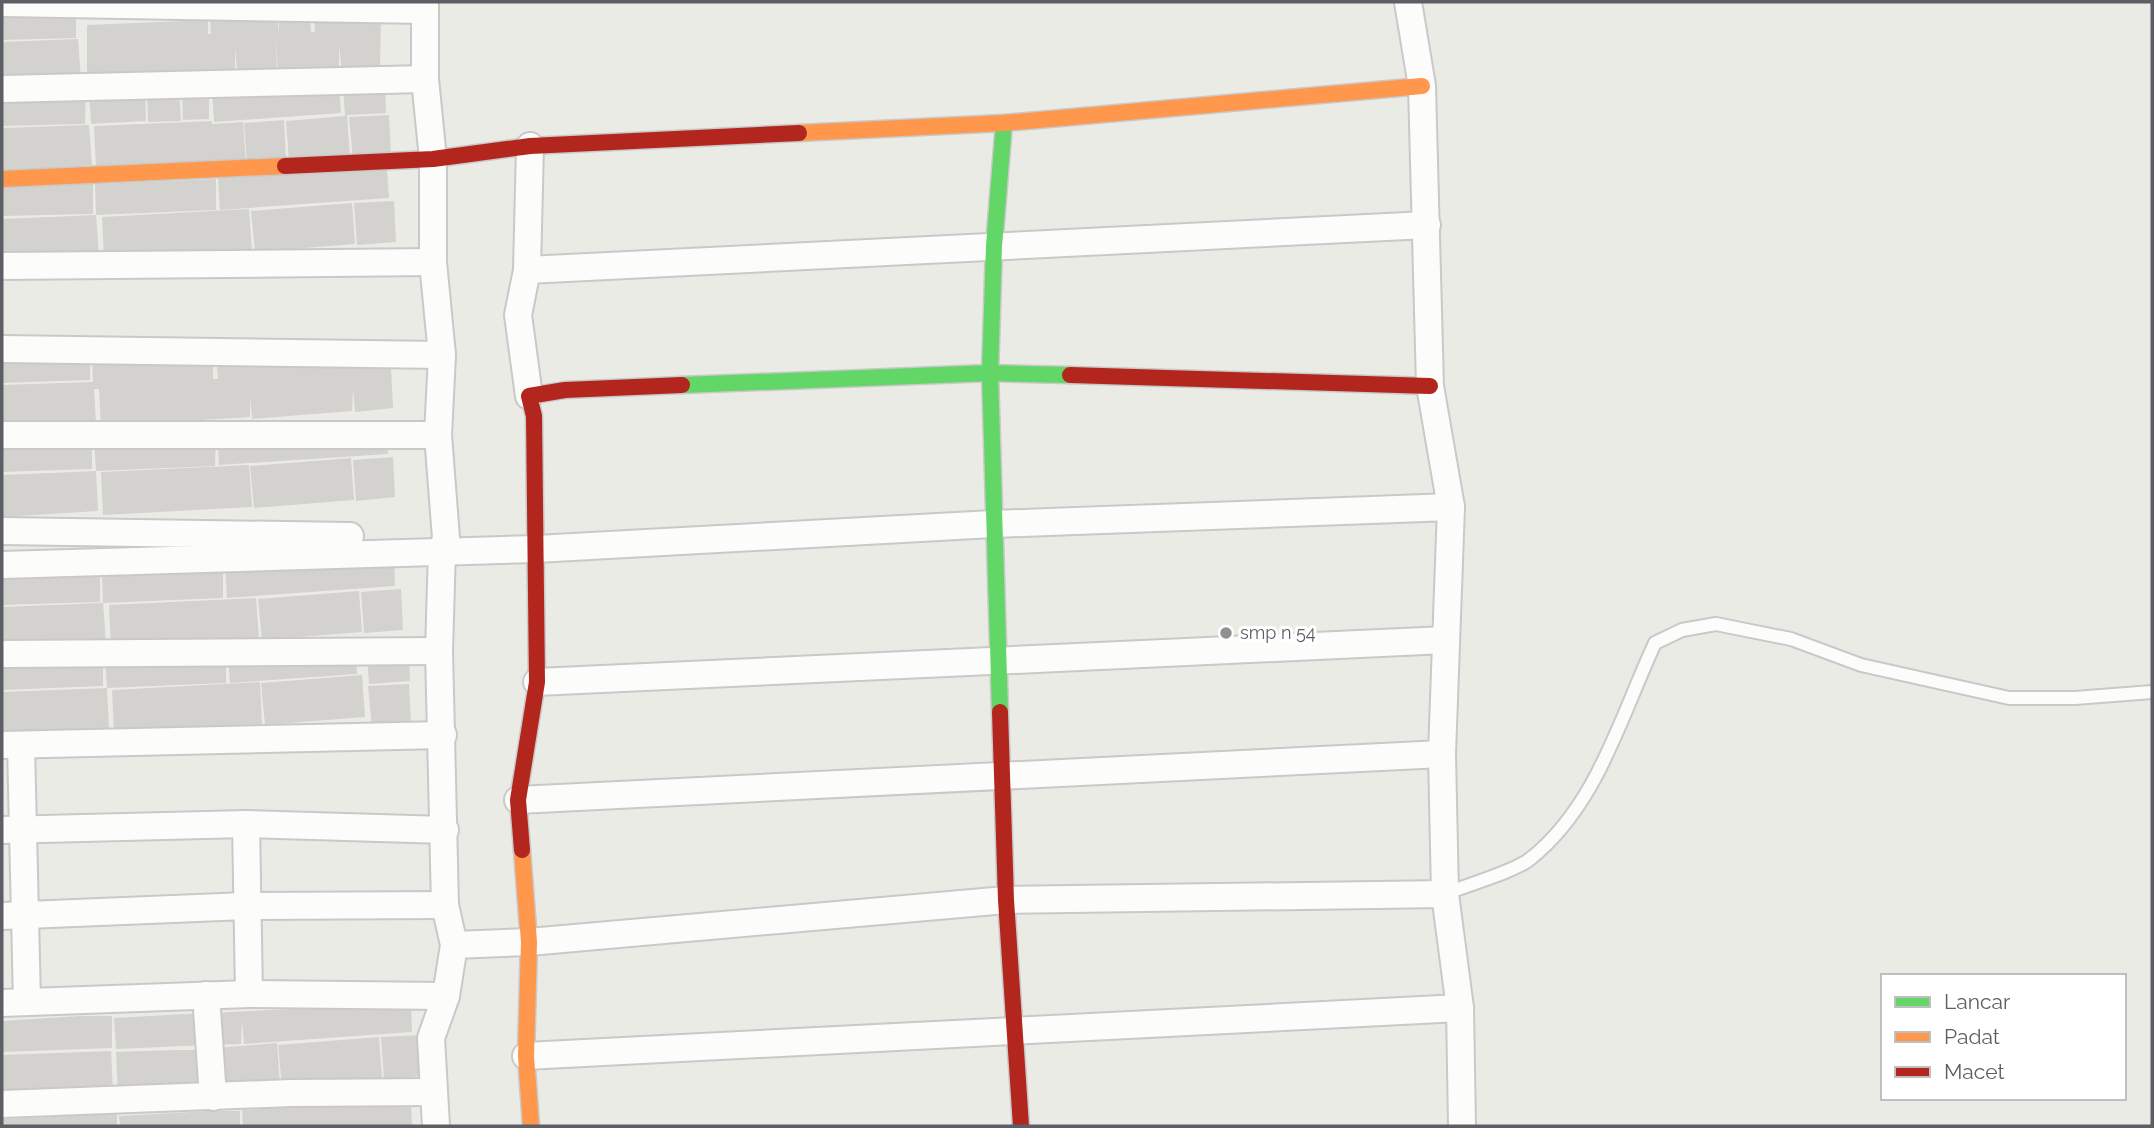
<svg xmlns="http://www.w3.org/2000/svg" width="2154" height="1128" font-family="Raleway,sans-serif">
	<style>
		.building { fill: #d3d2cf }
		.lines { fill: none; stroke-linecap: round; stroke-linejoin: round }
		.lane-casing { stroke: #c8c9c8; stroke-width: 16 }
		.street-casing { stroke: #c8c9c8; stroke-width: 30 }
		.fast-casing { stroke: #c8c9c8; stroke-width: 19 }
		.slow-casing { stroke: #c8c9c8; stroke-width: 19 }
		.jam-casing { stroke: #c8c9c8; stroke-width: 19 }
		.lane { stroke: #fcfcfb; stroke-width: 12 }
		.street { stroke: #fcfcfb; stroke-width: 26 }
		.fast { stroke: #63d668; stroke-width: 16 }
		.slow { stroke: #ff974d; stroke-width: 16 }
		.jam { stroke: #b3261e; stroke-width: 16 }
		.poi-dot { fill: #8e9091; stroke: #fff; stroke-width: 2.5 }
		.labels { text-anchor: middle; stroke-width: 6; stroke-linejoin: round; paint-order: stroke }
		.poi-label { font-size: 18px; fill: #5c5f63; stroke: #fff; text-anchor: start }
	</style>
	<rect width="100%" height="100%" fill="#ebebe6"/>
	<g class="building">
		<polygon points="76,6 76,38 2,40 2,9"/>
		<polygon points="277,14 279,34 279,19 310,18 311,32 315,32 314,18 381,14 380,69 342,72 339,46 339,71 278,74 276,40 277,76 238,79 235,48 235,73 87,82 87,25 208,20 208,34 211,34 210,18"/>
		<polygon points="78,39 81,79 2,85 2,42"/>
		<polygon points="339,84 341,113 214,122 212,91"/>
		<polygon points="385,84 386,113 347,115 350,158 289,161 286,121 345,116 343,86"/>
		<polygon points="209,87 209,119 183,120 182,89"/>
		<polygon points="179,89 181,121 148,122 147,91"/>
		<polygon points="145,90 146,121 91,124 89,93"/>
		<polygon points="86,92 85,124 2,126 2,95"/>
		<polygon points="389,115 391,156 353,159 349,117"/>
		<polygon points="284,120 286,160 247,164 244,123"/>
		<polygon points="212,121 212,124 243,122 246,163 96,169 94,126"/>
		<polygon points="89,125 92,165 2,171 2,128"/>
		<polygon points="387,169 389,198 220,210 218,178"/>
		<polygon points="216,179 216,210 96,215 95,184"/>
		<polygon points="93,182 93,214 2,216 2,186"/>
		<polygon points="394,201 396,242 357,245 354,203"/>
		<polygon points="352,203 355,244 255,252 251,211"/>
		<polygon points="249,209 252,251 104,259 102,217"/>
		<polygon points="96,215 99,255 2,261 2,219"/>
		<polygon points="2,352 90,352 90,380 2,383"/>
		<polygon points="213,353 213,379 218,379 217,367 386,358 386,368 391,368 393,408 355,412 353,389 352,411 252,419 250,396 250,417 101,426 99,389 94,389 96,422 2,428 2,385 93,382 92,359"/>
		<polygon points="386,425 388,454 219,465 217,434"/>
		<polygon points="216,434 215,466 96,471 94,440"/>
		<polygon points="92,438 92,469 2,472 2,441"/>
		<polygon points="393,457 395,497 356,501 353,460"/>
		<polygon points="351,458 354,500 254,508 250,466"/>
		<polygon points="249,465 252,507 103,515 101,472"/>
		<polygon points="96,471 98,511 2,517 2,475"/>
		<polygon points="394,557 395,586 227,598 225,566"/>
		<polygon points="223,567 223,598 103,603 102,572"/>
		<polygon points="100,570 100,602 2,605 2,574"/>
		<polygon points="401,589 403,630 364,633 361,592"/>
		<polygon points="359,591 362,632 262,640 258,599"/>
		<polygon points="256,598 259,639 111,648 109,605"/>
		<polygon points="103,603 106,643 2,650 2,607"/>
		<polygon points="356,650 357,674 230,683 228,656"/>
		<polygon points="226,652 226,683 107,688 105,657"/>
		<polygon points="409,652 410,681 369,684 367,654"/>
		<polygon points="103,655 103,686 2,690 2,659"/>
		<polygon points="362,675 365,717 265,725 261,683"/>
		<polygon points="260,682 262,724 114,732 112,690"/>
		<polygon points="409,684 411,724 372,728 368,686"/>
		<polygon points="107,688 109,728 2,735 2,692"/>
		<polygon points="411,1003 412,1032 244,1044 242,1020 241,1044 212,1045 210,1013"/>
		<polygon points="205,1013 207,1045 116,1049 114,1018"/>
		<polygon points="80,1016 112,1016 112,1048 2,1052 2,1021"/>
		<polygon points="421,1035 423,1076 384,1079 381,1037"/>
		<polygon points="379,1037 382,1078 282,1086 278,1045"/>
		<polygon points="277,1043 280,1085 218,1088 216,1048"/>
		<polygon points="174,1050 203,1050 205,1090 118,1095 116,1052"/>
		<polygon points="111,1051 113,1091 2,1098 2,1055"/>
		<polygon points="411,1101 412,1126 243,1126 242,1110"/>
		<polygon points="209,1111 240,1111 240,1126 120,1126 119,1116"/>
		<polygon points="117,1114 117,1126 2,1126 2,1119"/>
	</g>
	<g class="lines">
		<g class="lane-casing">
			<path id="lane" d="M 1445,894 C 1466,885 1514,872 1530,859 C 1597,806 1620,718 1655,643 L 1682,630 L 1716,624 L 1791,639 L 1861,665 L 2009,698 L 2075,698 L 2152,692"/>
		</g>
		<g class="street-casing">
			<g id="street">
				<polyline points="425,2 425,79 433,159 433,262 442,355 438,435 446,538 442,550 439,651 445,905 454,945 446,996 431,1038 436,1126"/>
				<polyline points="1408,2 1422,86 1430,386 1451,507 1442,754 1445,894 1460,1008 1462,1126"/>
				<polyline points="2,3 425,10"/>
				<polyline points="2,89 425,79"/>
				<polyline points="2,266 433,262"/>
				<polyline points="527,270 530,146"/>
				<polyline points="2,349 442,355"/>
				<polyline points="529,396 518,315 527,270 1427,225"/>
				<polyline points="2,435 438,435"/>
				<polyline points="2,531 350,536"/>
				<polyline points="2,565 536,549 993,524 1451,507"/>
				<polyline points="2,654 439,651"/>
				<polyline points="537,682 1446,640"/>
				<polyline points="2,745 443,735"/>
				<polyline points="21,745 27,1002"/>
				<polyline points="518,800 1442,754"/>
				<polyline points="246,824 249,994"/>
				<polyline points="2,830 246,824 445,830"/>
				<polyline points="2,916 246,906 445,905"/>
				<polyline points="454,945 529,942 1006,900 1445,894"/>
				<polyline points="206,995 213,1097"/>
				<polyline points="2,1003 249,994 446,996"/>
				<polyline points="526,1056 1460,1008"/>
				<polyline points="2,1104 291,1093 434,1092"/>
			</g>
		</g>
		<g class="fast-casing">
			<g id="fast">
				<polyline points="682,385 990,373 1070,375"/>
				<polyline points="1000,712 990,373 994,246 1004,123"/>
			</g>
		</g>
		<g class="slow-casing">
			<g id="slow">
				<polyline points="799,133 1004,123 1422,86"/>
				<polyline points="2,179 285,166"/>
				<polyline points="522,850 529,942 526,1056 531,1126"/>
			</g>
		</g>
		<g class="jam-casing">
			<g id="jam">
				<polyline points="285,166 433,159 530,146 799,133"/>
				<polyline points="1070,375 1430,386"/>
				<polyline points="1000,712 1006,900 1021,1126"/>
				<polyline points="522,850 518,800 537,682 534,416 529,396 565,390 682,385"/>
			</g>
		</g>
		<use href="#lane" class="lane"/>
		<use href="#street" class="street"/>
		<use href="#fast" class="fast"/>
		<use href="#slow" class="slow"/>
		<use href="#jam" class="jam"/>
	</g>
	<circle class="poi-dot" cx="1226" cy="633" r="7"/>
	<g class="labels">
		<g class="poi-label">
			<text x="1240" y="639">smp n 54</text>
		</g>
	</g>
	<rect width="2154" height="1128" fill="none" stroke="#5c5f63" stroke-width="7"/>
	<rect x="1881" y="974" width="245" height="126" fill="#ffffff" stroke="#bebfc1" stroke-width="2"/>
	<rect x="1895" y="997" width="35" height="10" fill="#63d668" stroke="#bebfc1" stroke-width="2"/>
	<text x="1944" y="1009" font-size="21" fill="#5c5f63">Lancar</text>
	<rect x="1895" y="1032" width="35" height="10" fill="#ff974d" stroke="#bebfc1" stroke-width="2"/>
	<text x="1944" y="1044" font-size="21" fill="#5c5f63">Padat</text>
	<rect x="1895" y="1067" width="35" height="10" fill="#b3261e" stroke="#bebfc1" stroke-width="2"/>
	<text x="1944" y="1079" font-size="21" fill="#5c5f63">Macet</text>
</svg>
